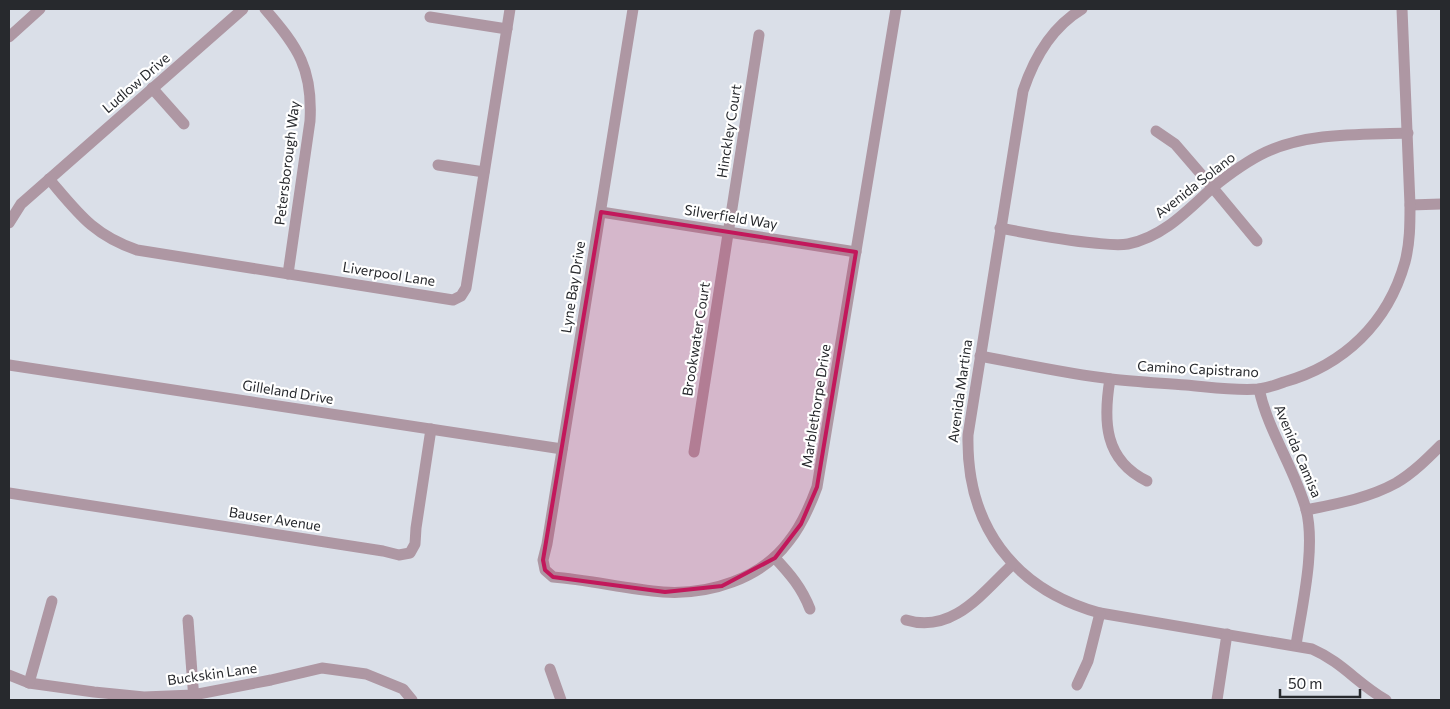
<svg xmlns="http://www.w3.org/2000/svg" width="1450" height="709" font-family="Commissioner,sans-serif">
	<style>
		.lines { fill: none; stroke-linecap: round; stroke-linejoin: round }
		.street { stroke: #ae97a3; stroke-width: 11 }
		.marked { fill: #c2185b; fill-opacity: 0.2; stroke: #c2185b; stroke-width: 4; stroke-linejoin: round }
		.labels { text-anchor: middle; stroke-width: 4.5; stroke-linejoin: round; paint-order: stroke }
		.street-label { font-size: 14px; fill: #27292d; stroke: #fff }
	</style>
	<rect width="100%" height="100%" fill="#dadfe8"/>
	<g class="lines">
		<g class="street">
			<path d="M 265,9 C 298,47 313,69 310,121 L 288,274"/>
			<path d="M 633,9 L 547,544 L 543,560 L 545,570 L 553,577 C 590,580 626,589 663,592 C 709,595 761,579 789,541 C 802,525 810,506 817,487 L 896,9"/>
			<path d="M 1082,9 C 1052,27 1034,58 1023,91 L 968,435 C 966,525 1013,589 1100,613 L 1312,649 C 1342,662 1358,684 1386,700"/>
			<polyline points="430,17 507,29"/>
			<polyline points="9,37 40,9"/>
			<polyline points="152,88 184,124"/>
			<polyline points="1156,131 1175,144 1213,188 1257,241"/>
			<polyline points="438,165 484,172"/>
			<path d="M 49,179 C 78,213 93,235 137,250 L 453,300 L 461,296 L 466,288 L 510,9"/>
			<polyline points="1410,205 1441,204"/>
			<polyline points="601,212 856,252"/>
			<polyline points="9,223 21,204 243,9"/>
			<path d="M 1000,228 C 1031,234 1062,240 1094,243 C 1105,244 1117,246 1128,244 C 1163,237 1187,211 1212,188 C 1228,175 1247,161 1266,152 C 1310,132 1360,135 1408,133"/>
			<path d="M 980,356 C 1023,364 1067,374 1111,379 C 1136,382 1161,383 1186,385 C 1210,387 1235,391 1259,389 C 1267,388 1276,385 1284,382 C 1344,365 1388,323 1405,262 C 1410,243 1410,224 1410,205 L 1402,9"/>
			<polyline points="9,365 562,449"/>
			<path d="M 1110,379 C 1103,421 1104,460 1147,481"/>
			<path d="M 1259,389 C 1268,431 1294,467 1306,509 C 1316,547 1302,606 1296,645"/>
			<polyline points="694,452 759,35"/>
			<polyline points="9,493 383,551 399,555 410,553 415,544 416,528 431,429"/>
			<path d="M 1306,510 C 1336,504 1369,498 1396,483 C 1413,473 1427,459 1441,445"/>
			<path d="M 775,558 C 790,574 802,588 810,609"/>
			<polyline points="188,620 194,700"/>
			<path d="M 906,620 C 953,634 982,593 1013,564"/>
			<polyline points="550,669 561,700"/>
			<polyline points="9,675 29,683 94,692 144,697 193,695 271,680 322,668 366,674 403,689 412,700"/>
			<polyline points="29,683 52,601"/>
			<polyline points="1077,685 1088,661 1100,613"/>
			<polyline points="1217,700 1227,634"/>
		</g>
	</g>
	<path class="marked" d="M 601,212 L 856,252 L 817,487 L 801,524 L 775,558 L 722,586 L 665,592 L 553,577 L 545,570 L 543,560 Z"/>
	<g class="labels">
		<g class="street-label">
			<text transform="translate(136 83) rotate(-41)" y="5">Ludlow Drive</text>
			<text transform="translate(729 131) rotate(-81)" y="5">Hinckley Court</text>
			<text transform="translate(287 163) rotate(-83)" y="5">Petersborough Way</text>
			<text transform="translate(1195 185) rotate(-38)" y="5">Avenida Solano</text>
			<text transform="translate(731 217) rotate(9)" y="5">Silverfield Way</text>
			<text transform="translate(389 274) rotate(9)" y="5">Liverpool Lane</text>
			<text transform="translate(573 287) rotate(-81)" y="5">Lyne Bay Drive</text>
			<text transform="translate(696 339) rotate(-81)" y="5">Brookwater Court</text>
			<text transform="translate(1198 369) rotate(3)" y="5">Camino Capistrano</text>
			<text transform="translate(960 391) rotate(-82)" y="5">Avenida Martina</text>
			<text transform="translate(288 392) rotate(9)" y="5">Gilleland Drive</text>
			<text transform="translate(816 406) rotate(-81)" y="5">Marblethorpe Drive</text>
			<text transform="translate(1298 451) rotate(67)" y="5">Avenida Camisa</text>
			<text transform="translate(275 519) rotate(9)" y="5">Bauser Avenue</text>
			<text transform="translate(212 674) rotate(-8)" y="5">Buckskin Lane</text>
		</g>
	</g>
	<rect width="1450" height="709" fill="none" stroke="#27292d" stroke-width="20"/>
	<path d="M1280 689v8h80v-8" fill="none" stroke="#27292d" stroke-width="2.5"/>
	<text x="1288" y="689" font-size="15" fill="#27292d" stroke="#ffffff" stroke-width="4" paint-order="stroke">50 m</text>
</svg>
